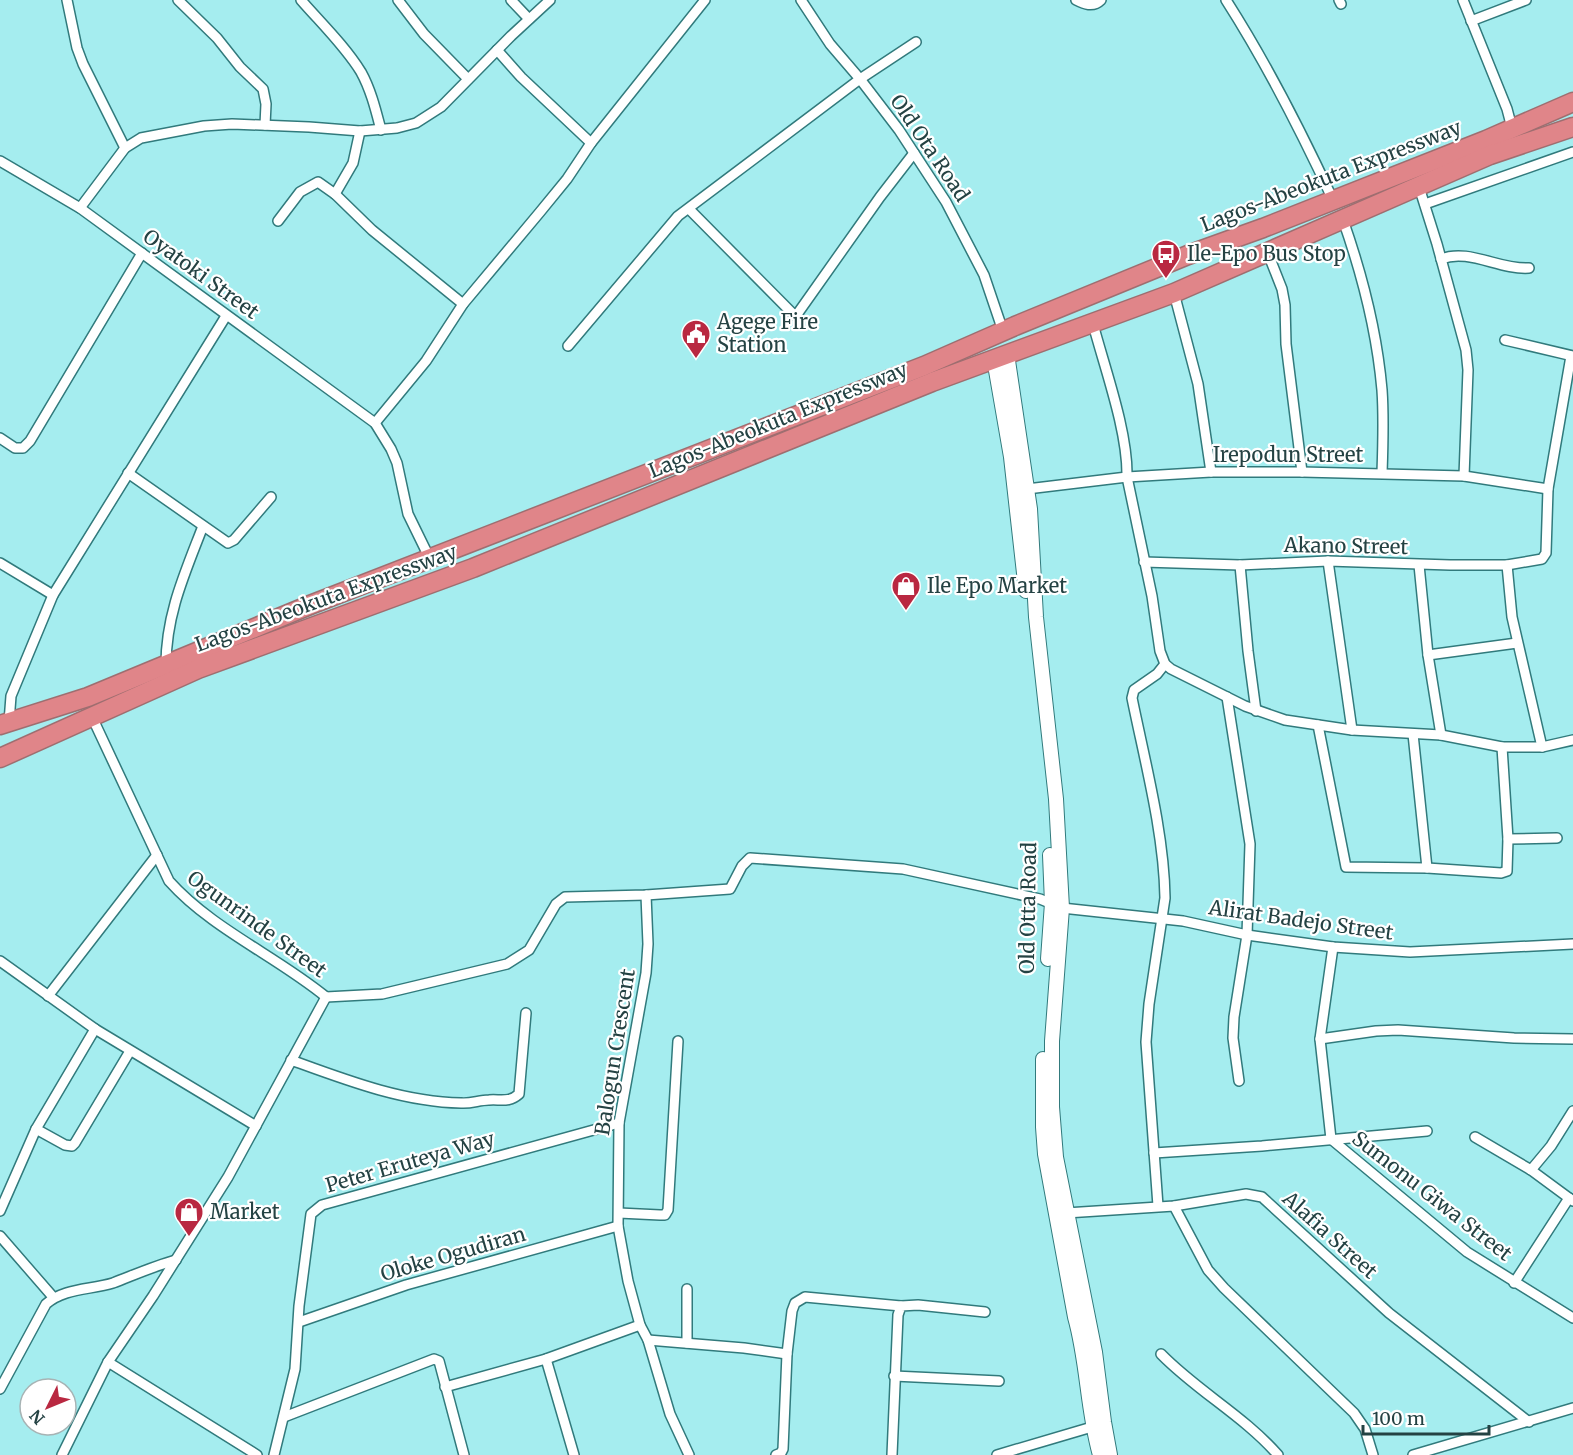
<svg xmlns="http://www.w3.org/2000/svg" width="1573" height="1455" font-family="Merriweather,serif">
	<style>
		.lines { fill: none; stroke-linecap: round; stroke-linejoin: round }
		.street-casing { stroke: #317a7c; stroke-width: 12 }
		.secondary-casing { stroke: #317a7c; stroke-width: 16 }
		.highway-casing { stroke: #9e6e70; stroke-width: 21 }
		.street { stroke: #fff; stroke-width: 9 }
		.secondary { stroke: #fff; stroke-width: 14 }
		.highway { stroke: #e08589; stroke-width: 18 }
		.labels { text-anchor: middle; stroke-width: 4.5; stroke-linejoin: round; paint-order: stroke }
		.street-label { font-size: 20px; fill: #244243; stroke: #fff }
		.poi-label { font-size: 20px; fill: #244243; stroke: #fff; text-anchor: start }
	</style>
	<rect width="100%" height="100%" fill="#a5edef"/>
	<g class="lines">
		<g class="street-casing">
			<g id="street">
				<polyline points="67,0 77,48 83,64 125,148"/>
				<polyline points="178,0 217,38 240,67 263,89 266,104 265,125"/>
				<path d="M 301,0 C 321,23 345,46 361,72 C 371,90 376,111 381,130"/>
				<polyline points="398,0 424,34 468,79"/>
				<polyline points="511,0 529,19"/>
				<polyline points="801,0 830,44 860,79 899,130 946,202 984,275 1003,331"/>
				<path d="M 1076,0 C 1084,4 1093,8 1101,0"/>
				<path d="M 1226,0 C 1267,64 1301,131 1333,200"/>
				<polyline points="1339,0 1341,4"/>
				<polyline points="1463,0 1507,109 1512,128"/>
				<polyline points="1471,21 1526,0"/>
				<polyline points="497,50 521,77 591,143"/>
				<polyline points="0,161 80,208 375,423 391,449 397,463 408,514 430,559"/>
				<polyline points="1419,187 1437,244 1466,350 1468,370 1464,476"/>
				<polyline points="335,194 353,163 360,131"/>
				<polyline points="1425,204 1573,152"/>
				<polyline points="80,208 125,148 141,138 204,126 232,124 309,127 360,131 397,128 416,123 441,107 511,36 550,0"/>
				<polyline points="689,209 794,315 798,313 880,197 914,153"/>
				<path d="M 1343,220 C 1362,274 1377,333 1382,390 C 1384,418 1383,445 1382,473"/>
				<polyline points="278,221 300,192 318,182 335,194 372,230 463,304"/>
				<polyline points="1267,251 1282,289 1285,305 1286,344 1302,472"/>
				<path d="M 1441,259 C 1469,248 1499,270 1529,268"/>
				<polyline points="1174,293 1198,384 1211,472"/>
				<path d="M 1093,324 C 1105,369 1128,432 1127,477 L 1152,596 L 1160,651 L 1165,664 L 1171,669 L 1245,706 L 1285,720 L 1352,730 L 1441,735 L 1502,747 L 1542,747 L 1573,740"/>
				<polyline points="1505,340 1573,356"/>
				<polyline points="568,346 678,216 860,79 916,42"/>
				<polyline points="375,423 426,361 463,304 540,212 567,179 591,143 705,0"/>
				<polyline points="0,438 15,448 23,448 30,441 142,253"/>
				<polyline points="128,473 228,543 234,540 271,497"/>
				<polyline points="1027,489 1127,477 1211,472 1302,472 1464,476 1548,489"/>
				<polyline points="1328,561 1352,730"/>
				<polyline points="1144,562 1240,565 1328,561 1450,565 1507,565 1542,559 1546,553 1548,489 1571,356"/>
				<polyline points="0,563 53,595"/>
				<polyline points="1240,565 1248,651 1256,711"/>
				<polyline points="1419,565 1428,655 1441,735"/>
				<polyline points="1507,565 1512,617 1542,747"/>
				<polyline points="1428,655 1517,643"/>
				<path d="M 166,665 C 166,614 185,573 203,526"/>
				<polyline points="1227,697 1250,844 1247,935 1234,1017 1233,1038 1239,1081"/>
				<path d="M 92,717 L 169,881 C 212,929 276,956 326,997"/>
				<polyline points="9,722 11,696 53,595 226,316"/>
				<polyline points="1318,725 1346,867 1427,868 1501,873 1507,871 1508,839 1502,747"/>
				<polyline points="1413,734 1427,868"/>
				<polyline points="1508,839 1557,838"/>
				<polyline points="646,895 648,944 646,973 619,1123 618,1226 628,1281 640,1325 648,1340 670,1414 689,1455"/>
				<polyline points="1333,947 1320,1039 1331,1139 1467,1252 1573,1318"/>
				<polyline points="0,961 95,1029 256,1126"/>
				<polyline points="48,996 157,855"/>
				<polyline points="326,997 382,994 507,964 529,950 556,904 565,897 646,895 730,889 742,866 750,858 903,869 1040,899 1062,908 1183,921 1247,935 1333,947 1410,952 1573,944"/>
				<polyline points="1320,1039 1376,1031 1398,1030 1514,1038 1573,1039"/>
				<path d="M 291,1060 C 346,1080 403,1102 461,1103 C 471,1104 479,1100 489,1100 C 500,1099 509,1103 519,1094 L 526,1013"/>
				<polyline points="36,1129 65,1145 72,1146 75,1143 130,1051"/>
				<polyline points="1475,1137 1531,1170 1573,1201"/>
				<polyline points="1154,1153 1262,1146 1427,1131"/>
				<polyline points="1531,1170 1551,1146 1573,1111"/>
				<path d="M 1158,1206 L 1146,1042 L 1149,1004 L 1165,898 C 1164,833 1145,762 1132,698 L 1134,690 L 1157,674 L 1165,664"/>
				<polyline points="1174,1206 1208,1270 1224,1288 1354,1413 1365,1429 1373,1455"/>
				<polyline points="0,1211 36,1129 95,1029"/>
				<polyline points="619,1213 660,1215 665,1215 668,1210 678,1041"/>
				<polyline points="1066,1213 1174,1206 1246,1194 1262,1197 1389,1313 1529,1422"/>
				<polyline points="0,1236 53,1297"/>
				<polyline points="1514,1283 1569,1198"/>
				<polyline points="299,1322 406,1285 618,1226"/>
				<polyline points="648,1340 744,1348 787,1354"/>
				<polyline points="687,1343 687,1289"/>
				<path d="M 1161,1354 C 1197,1391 1244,1416 1278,1455"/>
				<polyline points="546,1359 574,1455"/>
				<polyline points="108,1362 257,1455"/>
				<polyline points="894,1376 999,1381"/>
				<polyline points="445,1387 546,1359 640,1325"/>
				<path d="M 0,1389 L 46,1304 C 64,1288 90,1290 113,1283 C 134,1275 154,1266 176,1260"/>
				<polyline points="284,1417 434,1359 439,1361 464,1455"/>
				<polyline points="62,1455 108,1362 153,1296 228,1177 326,997"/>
				<polyline points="274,1455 295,1369 299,1306 311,1214 322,1205 619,1123"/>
				<polyline points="776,1455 781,1453 783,1449 787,1354 792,1311 795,1303 805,1297 901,1306"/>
				<polyline points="892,1455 898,1315 901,1306 918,1305 985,1312"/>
				<polyline points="997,1455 1092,1427"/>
				<polyline points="1413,1455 1573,1408"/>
			</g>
		</g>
		<g class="secondary-casing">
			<g id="secondary">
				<polyline points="1007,354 1030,509 1036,617 1056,799 1062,908 1052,1041 1052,1107 1056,1157 1095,1352 1104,1422 1110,1455"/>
				<polyline points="994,359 1011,457 1026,591"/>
				<polyline points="1048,959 1052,903 1050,855"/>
				<path d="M 1043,1059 L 1043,1127 L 1045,1154 L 1075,1317 C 1088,1363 1087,1410 1100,1455"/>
			</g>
		</g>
		<g class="highway-casing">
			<g id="highway">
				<polyline points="0,725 88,697 310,605 924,366 1015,326 1188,255 1263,228 1486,140 1573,102"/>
				<polyline points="0,758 198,669 473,568 932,382 1174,293 1490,155 1573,127"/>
			</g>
		</g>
		<use href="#street" class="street"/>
		<use href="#secondary" class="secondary"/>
		<use href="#highway" class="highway"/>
	</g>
	<defs>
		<g id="bus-pin" transform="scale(1.5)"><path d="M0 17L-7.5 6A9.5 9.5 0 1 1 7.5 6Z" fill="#b92841" stroke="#fff"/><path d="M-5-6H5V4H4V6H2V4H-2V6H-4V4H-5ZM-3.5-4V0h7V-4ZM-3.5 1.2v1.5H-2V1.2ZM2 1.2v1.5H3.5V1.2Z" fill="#fff"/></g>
		<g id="civic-pin" transform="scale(1.5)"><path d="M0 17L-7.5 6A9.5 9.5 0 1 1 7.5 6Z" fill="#b92841" stroke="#fff"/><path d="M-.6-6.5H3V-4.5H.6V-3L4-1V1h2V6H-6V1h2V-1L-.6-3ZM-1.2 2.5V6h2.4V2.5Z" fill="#fff"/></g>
		<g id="shop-pin" transform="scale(1.5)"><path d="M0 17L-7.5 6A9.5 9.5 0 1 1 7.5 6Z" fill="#b92841" stroke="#fff"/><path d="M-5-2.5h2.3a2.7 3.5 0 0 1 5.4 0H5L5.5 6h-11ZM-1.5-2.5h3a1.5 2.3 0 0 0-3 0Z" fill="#fff"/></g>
	</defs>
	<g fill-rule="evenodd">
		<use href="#bus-pin" x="1166" y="254"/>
		<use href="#civic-pin" x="696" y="334"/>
		<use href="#shop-pin" x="906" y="586"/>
		<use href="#shop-pin" x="189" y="1212"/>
	</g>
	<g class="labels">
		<g class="street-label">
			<text transform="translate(930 148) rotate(56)" y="7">Old Ota Road</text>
			<text transform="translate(1331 176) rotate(-21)" y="7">Lagos-Abeokuta Expressway</text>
			<text transform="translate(201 274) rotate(36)" y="7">Oyatoki Street</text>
			<text transform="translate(778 420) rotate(-22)" y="7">Lagos-Abeokuta Expressway</text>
			<text x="1288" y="462">Irepodun Street</text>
			<text transform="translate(1346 546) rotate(1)" y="7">Akano Street</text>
			<text transform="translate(326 598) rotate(-20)" y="7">Lagos-Abeokuta Expressway</text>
			<text transform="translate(1028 908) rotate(-89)" y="7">Old Otta Road</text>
			<text transform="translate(1301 920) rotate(8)" y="7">Alirat Badejo Street</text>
			<text transform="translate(257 924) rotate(36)" y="7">Ogunrinde Street</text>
			<text transform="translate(615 1052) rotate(-81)" y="7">Balogun Crescent</text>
			<text transform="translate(410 1162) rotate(-16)" y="7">Peter Eruteya Way</text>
			<text transform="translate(1432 1196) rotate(38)" y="7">Sumonu Giwa Street</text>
			<text transform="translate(1330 1235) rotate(42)" y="7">Alafia Street</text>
			<text transform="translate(453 1254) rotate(-16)" y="7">Oloke Ogudiran</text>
		</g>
		<g class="poi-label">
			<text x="1187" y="261">Ile-Epo Bus Stop</text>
			<text x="717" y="329">Agege Fire<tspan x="717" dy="23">Station</tspan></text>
			<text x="927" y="593">Ile Epo Market</text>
			<text x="210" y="1219">Market</text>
		</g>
	</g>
	<g transform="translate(48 1407) rotate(227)"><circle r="28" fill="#ffffff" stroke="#a7b3b4" stroke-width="1.5"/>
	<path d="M0-4.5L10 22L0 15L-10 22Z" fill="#b92841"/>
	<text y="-9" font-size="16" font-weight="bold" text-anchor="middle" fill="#244243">N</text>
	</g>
	<path d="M1363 1425v9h126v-9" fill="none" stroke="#244243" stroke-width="3"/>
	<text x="1372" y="1425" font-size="18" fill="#244243" stroke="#ffffff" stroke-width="4.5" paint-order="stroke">100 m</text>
</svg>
